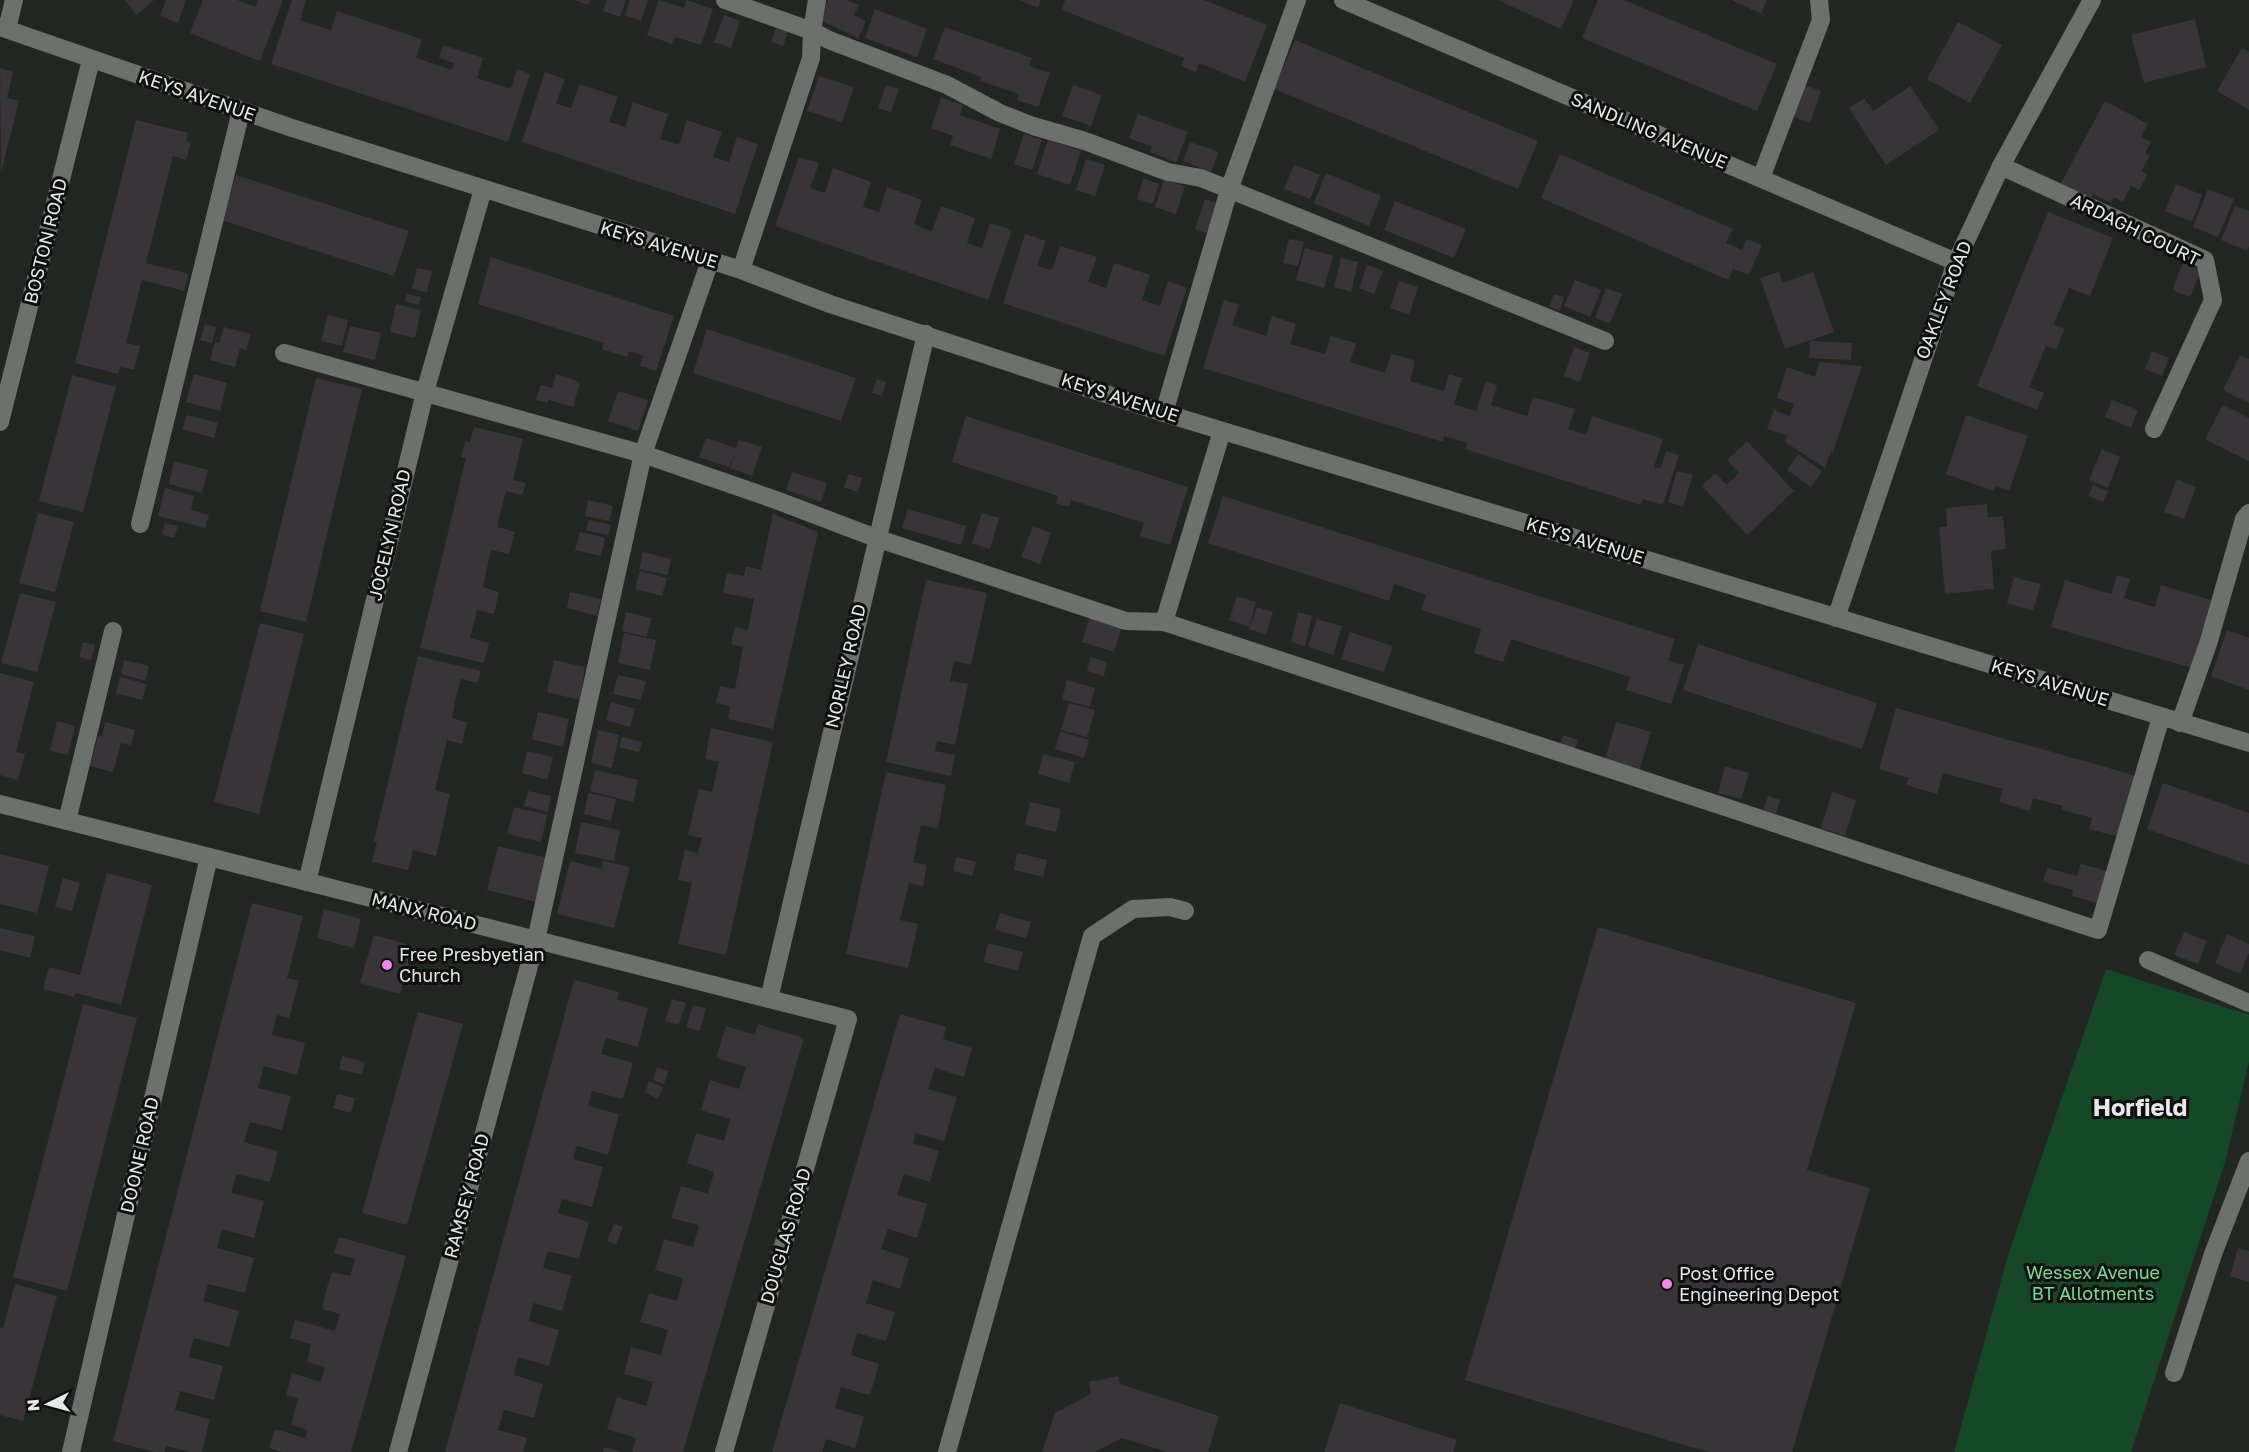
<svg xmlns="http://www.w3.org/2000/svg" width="2249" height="1452" font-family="'Golos Text',sans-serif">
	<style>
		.green { fill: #144826 }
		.building { fill: #383438 }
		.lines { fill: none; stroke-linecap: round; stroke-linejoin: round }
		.lane { stroke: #6d716e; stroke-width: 18 }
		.street { stroke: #6d716e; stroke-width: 18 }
		.poi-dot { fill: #f688ed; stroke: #0d0e0d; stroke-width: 2 }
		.labels { text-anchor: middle; stroke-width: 6; stroke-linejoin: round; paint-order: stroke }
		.street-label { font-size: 18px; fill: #e6e9e7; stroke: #0d0e0d }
		.poi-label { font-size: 18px; fill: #e6e9e7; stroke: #0d0e0d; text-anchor: start }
		.park-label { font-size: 18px; fill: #6de290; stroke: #0d0e0d }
		.district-label { font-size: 24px; font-weight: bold; fill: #e6e9e7; stroke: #0d0e0d }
	</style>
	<rect width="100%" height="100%" fill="#222623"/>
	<polygon class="green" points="2106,969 2249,1015 2249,1062 2225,1162 2131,1452 1954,1452 2009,1252"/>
	<g class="building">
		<polygon points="124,0 154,0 137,15"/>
		<polygon points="166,0 186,0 178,23 160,16"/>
		<polygon points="203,0 237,0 255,7 258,0 283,0 260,61 190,33"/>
		<polygon points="292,0 306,0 300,20 331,30 337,11 422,39 416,58 452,70 454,63 439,58 443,45 483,58 477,78 511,89 517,69 530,74 508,142 271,64"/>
		<polygon points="574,0 590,0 588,5"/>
		<polygon points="607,0 626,0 620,17 603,11"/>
		<polygon points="630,0 648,0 641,21 625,15"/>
		<polygon points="659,0 684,8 687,0 713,9 701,45 675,37 672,44 647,35"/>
		<polygon points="828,0 846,0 859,5 854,15 866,21 858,38 819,20"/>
		<polygon points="1019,0 1041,0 1038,8"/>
		<polygon points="1065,0 1204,0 1267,25 1245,82 1199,63 1196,72 1181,66 1184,58 1062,10"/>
		<polygon points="1498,0 1574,0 1561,29"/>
		<polygon points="1598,0 1624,0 1777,64 1757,111 1582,38"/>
		<polygon points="1732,0 1767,0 1761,14"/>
		<polygon points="875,9 927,29 917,57 865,38"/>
		<polygon points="724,15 740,21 731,48 714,42"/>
		<polygon points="2195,19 2206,67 2144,83 2131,35"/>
		<polygon points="1958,22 2002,45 1970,103 1927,79"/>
		<polygon points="945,27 1032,58 1029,66 1050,73 1038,107 1017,100 1019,94 980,81 981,77 933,59"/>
		<polygon points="776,28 788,32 783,46 771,42"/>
		<polygon points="1295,40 1538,141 1518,189 1274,89"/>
		<polygon points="2242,48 2249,52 2249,110 2217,91"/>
		<polygon points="0,68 13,72 7,98 19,101 1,173"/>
		<polygon points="545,72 565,79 556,103 563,106 571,108 580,84 618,97 609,122 616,124 625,127 633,102 668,114 660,139 670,142 679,145 687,120 722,132 713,157 729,162 737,137 758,144 735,214 522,142"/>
		<polygon points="819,76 854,87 842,122 807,111"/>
		<polygon points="886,85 899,89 891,112 878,108"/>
		<polygon points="1073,85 1102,95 1091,126 1062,116"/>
		<polygon points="1804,85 1821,91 1810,123 1793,117"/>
		<polygon points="1910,86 1939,130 1886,165 1849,108 1864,98 1873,111"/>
		<polygon points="941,98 963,105 960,115 1000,129 991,159 950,145 953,136 931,128"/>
		<polygon points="2105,101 2148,124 2141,137 2151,142 2145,153 2150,155 2142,171 2148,174 2139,190 2131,186 2123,202 2114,197 2111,203 2093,194 2090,201 2060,185"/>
		<polygon points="1138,114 1188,132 1176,162 1150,152 1152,147 1129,138"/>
		<polygon points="136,120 188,133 186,141 191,142 186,160 173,156 146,263 189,274 184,291 142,280 126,343 140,346 134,370 120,367 118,374 75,363"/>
		<polygon points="1024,134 1042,140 1032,170 1014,164"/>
		<polygon points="1048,140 1081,151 1070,185 1037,174"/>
		<polygon points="1190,142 1219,152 1211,172 1183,161"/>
		<polygon points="1560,154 1733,229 1726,243 1742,250 1747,239 1762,245 1749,275 1733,269 1728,280 1541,198"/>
		<polygon points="799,157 819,163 810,188 825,193 833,168 871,182 863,207 870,209 879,212 887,187 922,200 914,224 923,228 932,231 941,206 975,218 967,243 982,248 990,223 1012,230 988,300 775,226"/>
		<polygon points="1086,159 1105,165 1095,196 1076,190"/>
		<polygon points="1294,164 1320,175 1310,199 1284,189"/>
		<polygon points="1326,173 1381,196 1369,226 1314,203"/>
		<polygon points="236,175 409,231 394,276 221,220"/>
		<polygon points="1143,178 1159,184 1153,204 1137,199"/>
		<polygon points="1164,180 1185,186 1176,214 1155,207"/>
		<polygon points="2176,184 2202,195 2192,222 2165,211"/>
		<polygon points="2208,189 2234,199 2218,237 2193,227"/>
		<polygon points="1205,199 1220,204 1210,234 1195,229"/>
		<polygon points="1395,201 1466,229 1454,258 1384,230"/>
		<polygon points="2235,206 2249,211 2249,246 2247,251 2221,240"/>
		<polygon points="2048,212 2113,238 2090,296 2069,288 2054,324 2065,329 2056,350 2046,346 2029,387 2044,393 2037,410 1977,386"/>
		<polygon points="1025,234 1046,241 1037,266 1044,268 1052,270 1060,246 1097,257 1088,282 1106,288 1114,263 1150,275 1142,300 1160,306 1168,281 1187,288 1164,356 1003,303"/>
		<polygon points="1289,239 1304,242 1298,266 1283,263"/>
		<polygon points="1305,248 1333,256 1324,288 1296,280"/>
		<polygon points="491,257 674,316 656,371 640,366 643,356 629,351 627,357 602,349 604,343 478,304"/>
		<polygon points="1341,258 1358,262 1351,292 1334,287"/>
		<polygon points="2183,263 2201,270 2190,297 2172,290"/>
		<polygon points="1367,265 1383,271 1374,294 1359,288"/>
		<polygon points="417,268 432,271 427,292 412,289"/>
		<polygon points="1779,272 1783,283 1813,272 1834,332 1785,349 1760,278"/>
		<polygon points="1575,280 1601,290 1590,317 1564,306"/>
		<polygon points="1399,281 1418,287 1409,315 1390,308"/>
		<polygon points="1606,288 1622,294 1610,324 1595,318"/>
		<polygon points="407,294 421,297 419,305 405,301"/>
		<polygon points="1554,294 1564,297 1560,310 1549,307"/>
		<polygon points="1224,300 1239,305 1232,325 1266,336 1272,316 1296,324 1290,344 1325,354 1331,336 1356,343 1350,362 1385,373 1391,354 1403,357 1415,361 1410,381 1444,391 1449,374 1462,378 1454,404 1465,408 1476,411 1486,381 1497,385 1491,405 1527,416 1533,397 1575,409 1568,429 1586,435 1592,416 1663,439 1654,467 1660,469 1666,451 1679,455 1663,505 1643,499 1641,505 1465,449 1467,443 1444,436 1443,442 1203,368"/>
		<polygon points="396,304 421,310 415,338 390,332"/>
		<polygon points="328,315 348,320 342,346 321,341"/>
		<polygon points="205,324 216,327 212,343 200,340"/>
		<polygon points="350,326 381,333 375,360 343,352"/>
		<polygon points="224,327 251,334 246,350 240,348 235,367 210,360 215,342 219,343"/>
		<polygon points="707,329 856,378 841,421 693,373"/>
		<polygon points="1810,341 1852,343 1851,360 1809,358"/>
		<polygon points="1574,347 1590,353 1580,382 1564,376"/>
		<polygon points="2152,351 2169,358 2162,376 2145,369"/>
		<polygon points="2240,355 2249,359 2249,403 2223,390"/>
		<polygon points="1819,362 1862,366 1833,452 1831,451 1825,468 1785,442 1787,436 1767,429 1774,410 1790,416 1794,404 1777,398 1787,367 1815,377"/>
		<polygon points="194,374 227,383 220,411 186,402"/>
		<polygon points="556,374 580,382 573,407 549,400 547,403 536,400 541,385 552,388"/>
		<polygon points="72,375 116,387 83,512 39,501"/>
		<polygon points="316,378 362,389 306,622 260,611"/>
		<polygon points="877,379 886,382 882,396 872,393"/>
		<polygon points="618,391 648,400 638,431 608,421"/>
		<polygon points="2112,400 2138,410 2131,428 2105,417"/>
		<polygon points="2223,405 2249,418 2249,461 2205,439"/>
		<polygon points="187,415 218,423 214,438 182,429"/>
		<polygon points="1966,415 2028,436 2009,491 1996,486 1993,491 1946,474"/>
		<polygon points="966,416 1188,487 1170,545 1140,536 1144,523 1071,500 1069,507 1056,503 1058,496 952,462"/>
		<polygon points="474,427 523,439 513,480 526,483 522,495 506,491 497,527 515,532 509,554 491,550 483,587 499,592 494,614 477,610 470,638 489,643 484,663 420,648 466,458 461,457 465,441 470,442"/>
		<polygon points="706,438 736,448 739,440 762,447 752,476 730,468 736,451 729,467 699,457"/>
		<polygon points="1747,441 1794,491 1747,535 1702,486 1715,473 1727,485 1739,473 1727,460"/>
		<polygon points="2102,449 2120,457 2108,488 2089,480"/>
		<polygon points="1798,454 1822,471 1811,487 1787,470"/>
		<polygon points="174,461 208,470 202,493 169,484"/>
		<polygon points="1677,471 1693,475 1683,507 1668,502"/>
		<polygon points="792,472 827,483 821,502 786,490"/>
		<polygon points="849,474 862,478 858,492 844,487"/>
		<polygon points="2177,479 2196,487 2184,519 2164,512"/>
		<polygon points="2093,485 2108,491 2103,502 2088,496"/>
		<polygon points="165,488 194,496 191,510 209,515 205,528 158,516"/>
		<polygon points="1223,496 1675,639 1668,660 1684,665 1671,704 1626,690 1630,677 1511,639 1503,662 1474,653 1481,629 1421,610 1426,595 1394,584 1389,601 1208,543"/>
		<polygon points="588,500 613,506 609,521 585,516"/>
		<polygon points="1987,504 1988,517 2003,516 2006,549 1991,551 1994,589 1945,594 1939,527 1947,527 1946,508"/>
		<polygon points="908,509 966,526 961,545 902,528"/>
		<polygon points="38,513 74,522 55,592 19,583"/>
		<polygon points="982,513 999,518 990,549 972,543"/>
		<polygon points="773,514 818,532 773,729 728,719 730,706 716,703 720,686 735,689 743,647 731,644 735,627 748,630 754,599 723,593 727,573 744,576 746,566 761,570"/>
		<polygon points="589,520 611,525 608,535 586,530"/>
		<polygon points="165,523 178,526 174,538 162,535"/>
		<polygon points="1033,526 1051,533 1040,564 1021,557"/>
		<polygon points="580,532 605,538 601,556 575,550"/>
		<polygon points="643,552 671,559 668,575 639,569"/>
		<polygon points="640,571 667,578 662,596 635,589"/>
		<polygon points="2117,575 2130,579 2124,598 2155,607 2161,585 2211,600 2192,668 2051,627 2065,580 2111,594"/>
		<polygon points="2014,577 2041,584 2033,611 2007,603"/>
		<polygon points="926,580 987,593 971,665 954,661 950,681 968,684 955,745 937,741 935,751 955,755 951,776 886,762"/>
		<polygon points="570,592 601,599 597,616 567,608"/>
		<polygon points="20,593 56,602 37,672 1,663"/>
		<polygon points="1237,596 1256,602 1249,627 1229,620"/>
		<polygon points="1257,607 1273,612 1266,635 1249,629"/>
		<polygon points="626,612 651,618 647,637 622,631"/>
		<polygon points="1298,612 1312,616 1305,646 1291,642"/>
		<polygon points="1090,616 1122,626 1114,652 1082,642"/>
		<polygon points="1317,619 1342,626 1333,655 1308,647"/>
		<polygon points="260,623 304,634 259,814 214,802"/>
		<polygon points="2227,630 2249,638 2249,690 2211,676"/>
		<polygon points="1350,632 1393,646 1384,672 1341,659"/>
		<polygon points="624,633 656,640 650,670 618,663"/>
		<polygon points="83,642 95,645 91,660 79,657"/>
		<polygon points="1698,644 1877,703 1862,749 1683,690"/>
		<polygon points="418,656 481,671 478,683 461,679 456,697 452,718 467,722 462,744 447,740 435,790 450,794 436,856 413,850 408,870 372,862 377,842 374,841"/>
		<polygon points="1091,657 1107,662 1104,676 1087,671"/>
		<polygon points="124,660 149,666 145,681 121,674"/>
		<polygon points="554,660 585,667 580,700 547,692"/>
		<polygon points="0,673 34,682 16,752 25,754 18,780 0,775"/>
		<polygon points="618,675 646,681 641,700 613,694"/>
		<polygon points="120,677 147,684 142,700 116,693"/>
		<polygon points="1067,680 1095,688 1090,707 1062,699"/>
		<polygon points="611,702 635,709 630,727 606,720"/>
		<polygon points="1069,703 1095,710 1087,737 1061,730"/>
		<polygon points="1896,708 2137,776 2119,837 2089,829 2092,818 2062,810 2063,806 2033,798 2030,811 1999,802 2003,789 1943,773 1937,794 1906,785 1909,778 1879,769"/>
		<polygon points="538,712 569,719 563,747 532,739"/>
		<polygon points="57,721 75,726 68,755 50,751"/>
		<polygon points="105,722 135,730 131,745 121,743 113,772 90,766 98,736 102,737"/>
		<polygon points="1616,722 1651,732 1639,772 1604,762"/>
		<polygon points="711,728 773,742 726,955 678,944 692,883 678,880 685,850 698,853 702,838 688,835 699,789 712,792 719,762 705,759"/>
		<polygon points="598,730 619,735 612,768 591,763"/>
		<polygon points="1060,731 1089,740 1084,758 1055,749"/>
		<polygon points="1563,735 1578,740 1573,753 1558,748"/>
		<polygon points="622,737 642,742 639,752 619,747"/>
		<polygon points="527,751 553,757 547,780 522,773"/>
		<polygon points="1043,754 1075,762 1069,783 1038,774"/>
		<polygon points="1725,766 1749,773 1741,799 1718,793"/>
		<polygon points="595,770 638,780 633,802 590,791"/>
		<polygon points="886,772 946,785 938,829 921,825 913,862 927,865 925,876 923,886 909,883 900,920 918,924 908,968 846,954"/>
		<polygon points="2163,783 2249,813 2249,865 2147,829"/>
		<polygon points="528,791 551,796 548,812 524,806"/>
		<polygon points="1832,792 1856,800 1845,836 1821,828"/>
		<polygon points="588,793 616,799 611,821 584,814"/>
		<polygon points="1768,796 1780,800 1776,814 1763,810"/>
		<polygon points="1030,802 1061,809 1056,832 1025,825"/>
		<polygon points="514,807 547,815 541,842 507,834"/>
		<polygon points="581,822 620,830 614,861 575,853"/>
		<polygon points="498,846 548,858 537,902 487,890"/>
		<polygon points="1017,853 1047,860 1043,877 1014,870"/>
		<polygon points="0,854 49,866 37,913 0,904"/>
		<polygon points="956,857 976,862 972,876 953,871"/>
		<polygon points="570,861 602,869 603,861 630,867 614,928 557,914"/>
		<polygon points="2081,864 2110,872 2101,904 2072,896 2073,890 2043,882 2047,868 2077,876"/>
		<polygon points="107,873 152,885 121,1005 75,993 74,997 43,989 49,967 80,975"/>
		<polygon points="63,878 80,883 72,911 55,907"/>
		<polygon points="252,903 303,916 287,978 299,981 289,1018 277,1015 272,1035 305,1043 297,1075 264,1066 258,1088 291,1096 282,1130 250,1122 244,1142 278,1151 270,1182 236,1174 231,1193 264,1201 254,1238 222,1229 217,1248 254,1258 245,1293 208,1284 203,1301 239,1311 229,1347 194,1338 191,1347 189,1357 223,1366 214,1400 180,1391 177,1401 175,1410 210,1419 202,1452 190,1452 166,1446 164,1452 154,1452 113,1441"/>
		<polygon points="324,909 361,919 354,948 317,938"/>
		<polygon points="1000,913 1031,922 1026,938 995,930"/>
		<polygon points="1598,927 1856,1003 1807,1170 1870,1188 1792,1452 1708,1452 1465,1380"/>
		<polygon points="0,928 35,936 30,958 0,950"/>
		<polygon points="2184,932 2207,941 2198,964 2174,955"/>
		<polygon points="2227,934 2249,944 2249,953 2240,974 2215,963"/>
		<polygon points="374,935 413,946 400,994 360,983"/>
		<polygon points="988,943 1023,952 1018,971 984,962"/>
		<polygon points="574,980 619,992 617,999 648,1008 638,1047 606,1038 601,1054 633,1063 623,1099 592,1091 590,1099 588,1106 619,1114 608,1155 577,1146 575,1152 573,1159 603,1167 592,1207 562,1199 558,1213 589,1222 579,1259 548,1251 543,1268 572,1276 562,1311 533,1303 529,1321 559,1330 549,1366 518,1357 516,1365 514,1375 543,1384 534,1418 504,1410 498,1430 527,1438 523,1452 445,1452"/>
		<polygon points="672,999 686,1003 679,1025 665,1021"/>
		<polygon points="83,1004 137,1018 67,1291 13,1277"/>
		<polygon points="693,1005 706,1008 700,1031 686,1027"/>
		<polygon points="418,1012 463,1024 407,1225 362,1213"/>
		<polygon points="900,1014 946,1027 943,1039 972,1048 964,1077 935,1068 928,1089 957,1097 944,1141 916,1133 913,1143 939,1151 930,1182 904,1174 897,1195 927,1204 917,1238 888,1229 881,1249 909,1258 900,1289 873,1280 866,1303 895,1312 886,1341 857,1333 851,1355 879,1364 870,1395 841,1387 838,1397 835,1408 864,1417 855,1448 826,1439 822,1452 772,1452"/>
		<polygon points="758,1024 804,1038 796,1065 683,1452 632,1452 636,1438 607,1429 617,1397 646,1406 653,1382 624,1374 631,1347 661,1355 668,1330 640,1322 649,1293 677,1301 683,1278 655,1270 664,1239 693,1247 699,1225 671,1218 681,1186 708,1194 714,1172 687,1163 696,1133 724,1141 730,1119 701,1110 710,1080 739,1089 746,1067 716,1058 726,1026 755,1035"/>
		<polygon points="342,1056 365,1062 362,1075 339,1069"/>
		<polygon points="657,1067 668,1071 664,1084 653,1080"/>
		<polygon points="649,1081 663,1087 658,1099 645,1092"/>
		<polygon points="337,1094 355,1098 351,1113 333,1108"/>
		<polygon points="614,1224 623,1227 616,1245 607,1241"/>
		<polygon points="339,1237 406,1256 351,1452 282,1452 269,1448 275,1429 305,1438 308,1430 291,1425 298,1398 286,1395 292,1373 321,1382 325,1367 307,1362 311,1344 290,1338 295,1320 335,1331 340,1314 322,1309 326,1291 332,1272 350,1276 355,1259 334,1253"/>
		<polygon points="2238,1248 2249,1251 2249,1282 2230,1276"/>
		<polygon points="15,1284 57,1296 23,1421 0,1415 0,1327 3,1328"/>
		<polygon points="1118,1376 1120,1384 1219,1416 1208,1452 1167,1452 1122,1438 1095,1452 1042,1452 1055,1413 1091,1394 1089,1382"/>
		<polygon points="1340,1403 1457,1440 1453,1452 1324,1452"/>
		<polygon points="604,1447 618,1451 618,1452 603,1452"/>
	</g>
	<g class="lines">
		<g class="lane">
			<polyline points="725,0 812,31 829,40 947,85 1000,113 1033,126 1085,141 1168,172 1201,178 1605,341"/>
			<polyline points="1761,178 1821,20 1819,0"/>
			<polyline points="741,270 811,58 812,31 817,0"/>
			<polyline points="284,353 643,454 776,500 876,538 1126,621 1164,622"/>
			<polyline points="1164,413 1229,190 1297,0"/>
			<polyline points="1222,431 1164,622 2098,930 2161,717"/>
			<polyline points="140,524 241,111"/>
			<polyline points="2180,723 2208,644 2244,519 2249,513"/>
			<polyline points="67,821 113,631"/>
			<polyline points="536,940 643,454 710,261"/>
			<polyline points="2148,960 2249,1003"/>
			<polyline points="2174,1373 2213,1254 2249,1161"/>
			<polyline points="947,1452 1092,936 1133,909 1170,907 1185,911"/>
		</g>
		<g class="street">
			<polyline points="1343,0 1956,262"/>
			<polyline points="0,27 289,127 741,270 830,304 1164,413 2249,743"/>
			<polyline points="7,29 14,0"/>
			<polyline points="2001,166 2205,260 2213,300 2154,429"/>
			<polyline points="0,422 91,60"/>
			<polyline points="1836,618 1956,262 2001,166 2092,0"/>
			<polyline points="0,804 848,1019 724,1452"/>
			<polyline points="307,882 425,392 483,189"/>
			<polyline points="769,999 926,334"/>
			<polyline points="71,1452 209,857"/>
			<polyline points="398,1452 536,940"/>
		</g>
	</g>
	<g class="poi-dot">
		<circle cx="387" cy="965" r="6"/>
		<circle cx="1667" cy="1284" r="6"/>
	</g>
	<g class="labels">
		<g class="street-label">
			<text transform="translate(197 96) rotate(19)" y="6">KEYS AVENUE</text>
			<text transform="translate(1649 131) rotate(23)" y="6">SANDLING AVENUE</text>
			<text transform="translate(2135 230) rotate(26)" y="6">ARDAGH COURT</text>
			<text transform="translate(46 241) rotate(-76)" y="6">BOSTON ROAD</text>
			<text transform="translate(659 245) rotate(17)" y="6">KEYS AVENUE</text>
			<text transform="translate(1944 300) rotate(-69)" y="6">OAKLEY ROAD</text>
			<text transform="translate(1120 398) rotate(18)" y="6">KEYS AVENUE</text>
			<text transform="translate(390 535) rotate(-77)" y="6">JOCELYN ROAD</text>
			<text transform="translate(1585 541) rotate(17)" y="6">KEYS AVENUE</text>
			<text transform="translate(846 666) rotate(-77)" y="6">NORLEY ROAD</text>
			<text transform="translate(2050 683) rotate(17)" y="6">KEYS AVENUE</text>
			<text transform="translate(424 912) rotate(14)" y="6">MANX ROAD</text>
			<text transform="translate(140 1155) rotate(-77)" y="6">DOONE ROAD</text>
			<text transform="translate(467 1196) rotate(-75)" y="6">RAMSEY ROAD</text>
			<text transform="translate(786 1236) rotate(-74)" y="6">DOUGLAS ROAD</text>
		</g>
		<g class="poi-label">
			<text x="399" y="961">Free Presbyetian<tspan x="399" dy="21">Church</tspan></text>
			<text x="1679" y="1280">Post Office<tspan x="1679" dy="21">Engineering Depot</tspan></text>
		</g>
		<g class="park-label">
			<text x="2093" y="1279">Wessex Avenue<tspan x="2093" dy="21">BT Allotments</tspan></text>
		</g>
		<g class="district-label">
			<text x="2140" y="1116">Horfield</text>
		</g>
	</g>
	<g transform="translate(48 1404) rotate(265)" stroke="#0d0e0d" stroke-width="4.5" paint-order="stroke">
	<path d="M0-4.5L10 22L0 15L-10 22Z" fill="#e6e9e7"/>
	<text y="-9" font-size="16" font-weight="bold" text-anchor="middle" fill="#e6e9e7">N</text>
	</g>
</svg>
